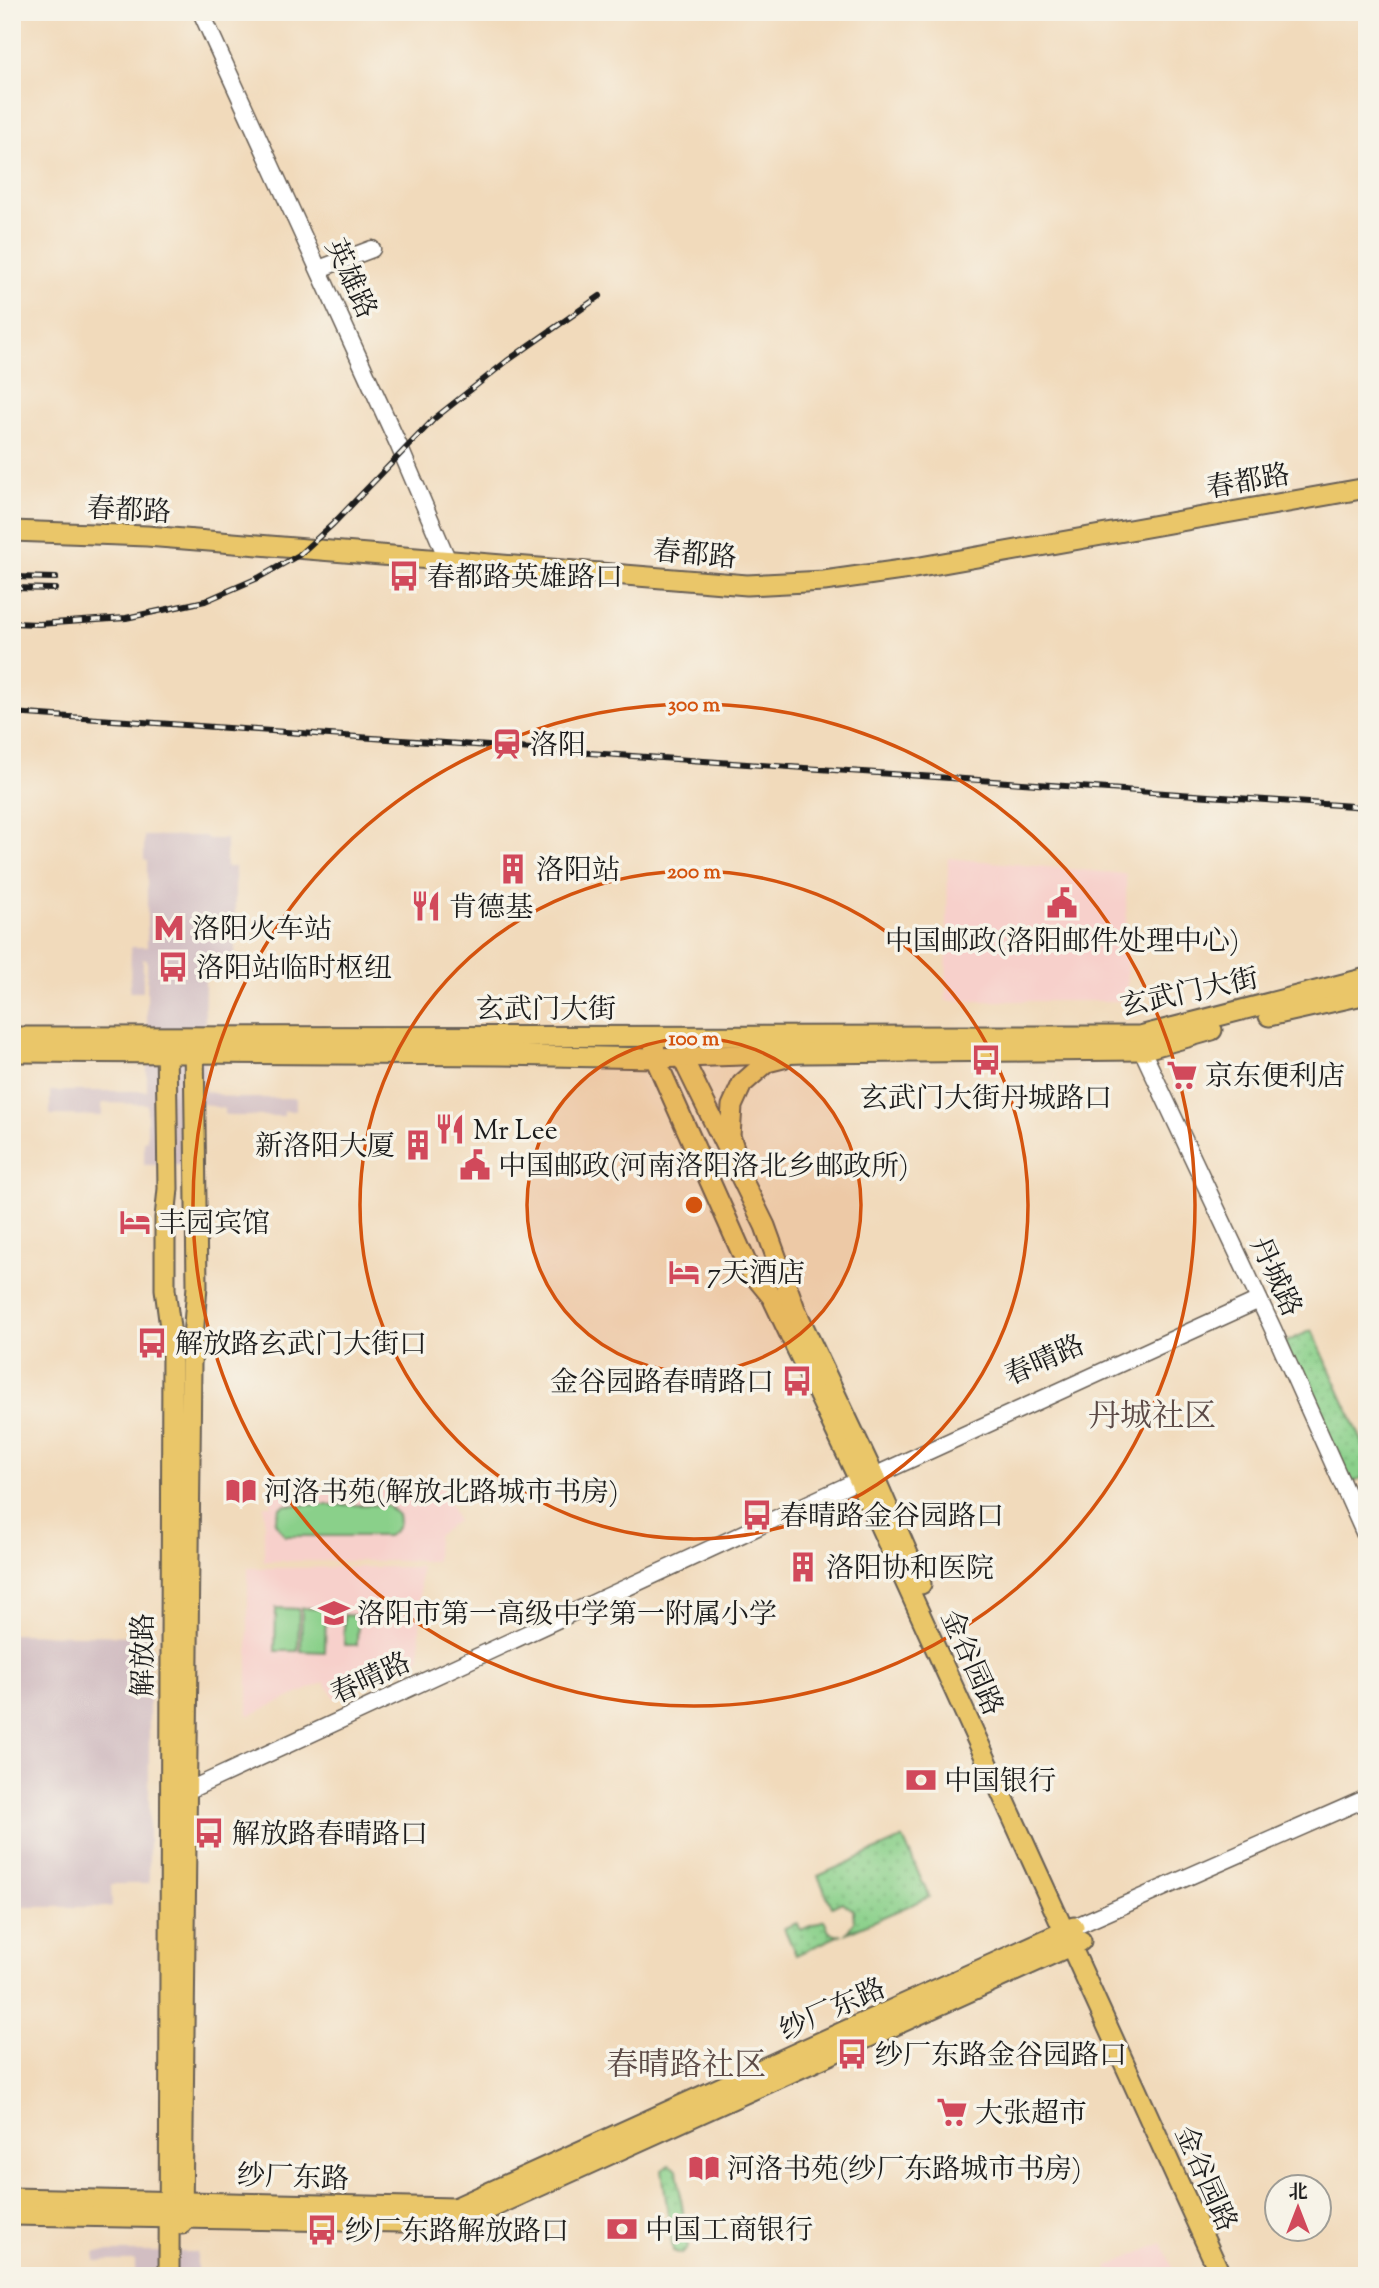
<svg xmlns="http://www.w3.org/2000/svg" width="1379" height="2288" font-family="'Sorts Mill Goudy','Noto Serif SC',serif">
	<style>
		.built { fill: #f7d0cb }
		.industrial { fill: #d2bec2 }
		.grass { fill: url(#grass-dots); stroke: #537653; stroke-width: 2 }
		.pitch { fill: #8ad08a; stroke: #537653; stroke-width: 2 }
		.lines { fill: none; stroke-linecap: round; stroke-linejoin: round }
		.minor-casing { stroke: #675e54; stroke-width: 19 }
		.major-casing { stroke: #675e54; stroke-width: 23 }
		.minor { stroke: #fff; stroke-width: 16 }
		.major { stroke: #eac669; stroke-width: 19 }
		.rail-casing { stroke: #1c1c1c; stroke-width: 6 }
		.rail { stroke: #f7f3e8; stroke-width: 3.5; stroke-dasharray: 10; stroke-linecap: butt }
		.ring { fill: none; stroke: #d4530e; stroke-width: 3.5 }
		.labels { text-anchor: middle; stroke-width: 7; stroke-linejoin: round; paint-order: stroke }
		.street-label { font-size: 28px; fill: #1c1c1c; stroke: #f7f3e8 }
		.poi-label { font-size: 28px; fill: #1c1c1c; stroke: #f7f3e8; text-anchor: start }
		.quarter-label { font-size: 32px; fill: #5d4b47; stroke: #f7f3e8 }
		.centre { fill: #d4530e; stroke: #f7f3e8; stroke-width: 3.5 }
		.ring-label { font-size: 21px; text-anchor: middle; font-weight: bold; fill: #d4530e; stroke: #f7f3e8; stroke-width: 7; stroke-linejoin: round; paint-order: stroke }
	</style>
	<defs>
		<pattern id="grass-dots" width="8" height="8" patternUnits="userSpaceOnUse" patternTransform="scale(1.75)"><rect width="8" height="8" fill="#8ad08a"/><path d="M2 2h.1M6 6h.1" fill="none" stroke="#76b276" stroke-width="1.8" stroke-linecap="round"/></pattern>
	</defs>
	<rect width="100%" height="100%" fill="#f7f3e8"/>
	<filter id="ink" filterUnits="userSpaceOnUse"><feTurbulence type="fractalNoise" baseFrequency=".0143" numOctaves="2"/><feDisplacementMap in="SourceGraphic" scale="14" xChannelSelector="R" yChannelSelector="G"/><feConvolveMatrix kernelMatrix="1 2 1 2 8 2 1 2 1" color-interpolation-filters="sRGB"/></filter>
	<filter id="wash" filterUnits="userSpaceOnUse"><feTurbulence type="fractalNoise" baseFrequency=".00686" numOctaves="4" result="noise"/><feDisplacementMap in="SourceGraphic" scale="28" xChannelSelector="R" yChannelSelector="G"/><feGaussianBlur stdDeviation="1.57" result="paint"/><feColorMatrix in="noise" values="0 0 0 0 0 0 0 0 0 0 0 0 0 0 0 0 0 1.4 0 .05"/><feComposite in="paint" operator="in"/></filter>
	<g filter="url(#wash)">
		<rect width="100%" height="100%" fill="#f1dabb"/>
		<g class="built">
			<polygon points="948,858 1126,874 1127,1001 946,1001"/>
			<polygon points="441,1482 457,1521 437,1536 436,1561 264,1561 264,1505 271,1505 271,1490 419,1490"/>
			<polygon points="420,1567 420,1658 335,1699 325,1682 248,1716 248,1568"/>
			<polygon points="1162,2243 1176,2276 1111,2276 1107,2267"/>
		</g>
		<g class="industrial">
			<polygon points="144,836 204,836 209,839 226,839 226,867 235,867 235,961 205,962 205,1091 234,1098 296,1098 296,1111 284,1111 284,1116 231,1116 224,1114 224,1109 204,1104 184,1104 184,1140 187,1141 187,1165 144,1165 144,1141 147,1140 147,1104 102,1103 102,1116 50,1115 50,1091 147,1091 147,959 143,959 143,992 130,992 131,947 147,947 147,861 144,860"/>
			<polygon points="12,1634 149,1636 149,1884 111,1884 112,1907 12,1907"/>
			<polygon points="95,2252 197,2252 197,2276 135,2276 135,2261 95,2261"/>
		</g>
		<g class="grass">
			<polygon points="1312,1330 1367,1452 1367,1476 1353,1483 1347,1480 1284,1343"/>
			<polygon points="903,1838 929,1897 846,1933 854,1922 853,1910 842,1902 832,1907 818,1876"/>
			<polygon points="824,1920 829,1932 836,1935 842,1934 796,1955 784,1928 797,1923 801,1930"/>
			<polygon points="670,2165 677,2169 688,2248 682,2254 673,2251 662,2170"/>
		</g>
		<g class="pitch">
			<path d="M 285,1505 L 387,1505 L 398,1515 C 401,1526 396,1531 387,1536 L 285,1536 L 275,1522 L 280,1508 Z"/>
			<polygon points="276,1608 299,1609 298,1651 275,1651"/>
			<polygon points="302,1608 326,1609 325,1652 301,1651"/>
			<polygon points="344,1615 358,1616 357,1645 344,1645"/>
		</g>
	</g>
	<g filter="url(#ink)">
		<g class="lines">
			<g class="minor-casing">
				<g id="minor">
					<polyline points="201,12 399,446 451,568"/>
					<polyline points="319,269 372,249"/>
					<polyline points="1140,1038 1142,1050 1273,1329 1367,1539"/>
					<polyline points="176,1793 185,1792 859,1480 874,1476 1259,1300"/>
					<polyline points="1074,1927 1367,1798"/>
				</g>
			</g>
			<g class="major-casing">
				<g id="major">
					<polyline points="12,531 147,536 747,585 824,581 909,569 1367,488"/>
					<polyline points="1269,1016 1367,994"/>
					<polyline points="12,1037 1140,1036 1367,978"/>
					<polyline points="654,1037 655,1058 749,1269 772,1297 859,1480 1221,2276"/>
					<polyline points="166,1042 168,1189 165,1218 165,1289 172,1343 169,2276"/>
					<polyline points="681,1047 682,1057 765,1226 795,1309 874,1476 921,1584"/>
					<polyline points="12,1052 499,1055 655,1058 805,1053 1142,1050 1212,1030"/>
					<polyline points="735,1151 730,1136 732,1106 742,1084 767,1062 783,1058"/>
					<polyline points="12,2198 455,2208 1074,1927"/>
					<polyline points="12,2215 458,2223 1081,1941"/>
					<polyline points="182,2224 191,1364 197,1286 194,1040"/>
				</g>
			</g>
			<use href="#minor" class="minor"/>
			<use href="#major" class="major"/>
			<g class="rail-casing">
				<g id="rail">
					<polyline points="12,577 56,578"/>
					<polyline points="12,588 55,589"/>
					<polyline points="12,623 39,624 126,618 205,601 258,578 299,555 333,524 435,418 507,361 600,296"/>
					<polyline points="12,713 1367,807"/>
				</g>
			</g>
			<use href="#rail" class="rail"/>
		</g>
	</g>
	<circle cx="694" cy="1205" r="167" fill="#d4530e" fill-opacity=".12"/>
	<g class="ring">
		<circle cx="694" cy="1205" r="167"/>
		<circle cx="694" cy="1205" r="334"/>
		<circle cx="694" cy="1205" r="501"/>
	</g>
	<defs>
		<g id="bus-bare" transform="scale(2.415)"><path d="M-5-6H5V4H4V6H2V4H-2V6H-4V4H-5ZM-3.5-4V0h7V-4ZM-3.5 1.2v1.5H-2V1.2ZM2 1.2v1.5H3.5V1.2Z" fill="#d1495b" stroke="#f7f3e8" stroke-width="2.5" paint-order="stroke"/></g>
		<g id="station-bare" transform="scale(2.415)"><path d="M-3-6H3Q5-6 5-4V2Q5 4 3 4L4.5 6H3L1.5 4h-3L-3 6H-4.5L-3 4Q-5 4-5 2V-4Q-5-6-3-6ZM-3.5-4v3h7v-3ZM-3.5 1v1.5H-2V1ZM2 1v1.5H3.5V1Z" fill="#d1495b" stroke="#f7f3e8" stroke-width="2.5" paint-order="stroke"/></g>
		<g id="building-bare" transform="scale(2.415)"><path d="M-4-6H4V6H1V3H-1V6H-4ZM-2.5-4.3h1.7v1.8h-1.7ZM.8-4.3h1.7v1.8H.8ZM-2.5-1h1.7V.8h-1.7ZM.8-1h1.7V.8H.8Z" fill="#d1495b" stroke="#f7f3e8" stroke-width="2.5" paint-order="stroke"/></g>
		<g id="civic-bare" transform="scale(2.415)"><path d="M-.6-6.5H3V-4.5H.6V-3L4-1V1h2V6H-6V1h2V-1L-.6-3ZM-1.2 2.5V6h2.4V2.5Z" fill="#d1495b" stroke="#f7f3e8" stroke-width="2.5" paint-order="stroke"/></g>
		<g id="restaurant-bare" transform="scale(2.415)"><path d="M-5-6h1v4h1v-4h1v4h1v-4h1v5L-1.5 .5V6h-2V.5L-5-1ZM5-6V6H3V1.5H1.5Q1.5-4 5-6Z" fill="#d1495b" stroke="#f7f3e8" stroke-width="2.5" paint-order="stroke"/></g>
		<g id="metro-bare" transform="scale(2.415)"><path d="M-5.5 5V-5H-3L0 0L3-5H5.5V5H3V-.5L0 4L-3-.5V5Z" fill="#d1495b" stroke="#f7f3e8" stroke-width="2.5" paint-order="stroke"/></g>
		<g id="supermarket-bare" transform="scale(2.415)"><path d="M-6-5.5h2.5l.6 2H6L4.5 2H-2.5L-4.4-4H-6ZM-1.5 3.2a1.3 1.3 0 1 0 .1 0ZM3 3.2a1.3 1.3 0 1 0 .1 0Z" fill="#d1495b" stroke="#f7f3e8" stroke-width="2.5" paint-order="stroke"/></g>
		<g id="hotel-bare" transform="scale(2.415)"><path d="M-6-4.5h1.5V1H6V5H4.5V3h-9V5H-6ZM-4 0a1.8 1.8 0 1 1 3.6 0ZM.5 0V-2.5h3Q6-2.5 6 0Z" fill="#d1495b" stroke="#f7f3e8" stroke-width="2.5" paint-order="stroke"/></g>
		<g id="library-bare" transform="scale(2.415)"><path d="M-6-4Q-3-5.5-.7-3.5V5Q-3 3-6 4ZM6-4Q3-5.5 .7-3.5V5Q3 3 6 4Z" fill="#d1495b" stroke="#f7f3e8" stroke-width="2.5" paint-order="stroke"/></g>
		<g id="school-bare" transform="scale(2.415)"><path d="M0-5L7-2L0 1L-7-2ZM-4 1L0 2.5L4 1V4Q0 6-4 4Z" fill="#d1495b" stroke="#f7f3e8" stroke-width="2.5" paint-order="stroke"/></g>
		<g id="bank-bare" transform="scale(2.415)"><path d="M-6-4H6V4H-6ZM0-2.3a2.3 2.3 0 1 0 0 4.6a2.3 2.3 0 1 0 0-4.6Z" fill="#d1495b" stroke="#f7f3e8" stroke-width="2.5" paint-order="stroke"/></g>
	</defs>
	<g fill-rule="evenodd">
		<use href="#bus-bare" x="404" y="576"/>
		<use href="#station-bare" x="507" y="744"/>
		<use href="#building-bare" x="513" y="869"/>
		<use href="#civic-bare" x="1062" y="903"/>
		<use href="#restaurant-bare" x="426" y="906"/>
		<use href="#metro-bare" x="169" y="928"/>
		<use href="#bus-bare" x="173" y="967"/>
		<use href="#bus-bare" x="986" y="1060"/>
		<use href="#supermarket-bare" x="1182" y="1075"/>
		<use href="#restaurant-bare" x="450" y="1129"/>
		<use href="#building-bare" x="418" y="1145"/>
		<use href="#civic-bare" x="475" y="1165"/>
		<use href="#hotel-bare" x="135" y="1222"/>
		<use href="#hotel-bare" x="684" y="1272"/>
		<use href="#bus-bare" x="152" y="1343"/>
		<use href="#bus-bare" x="797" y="1381"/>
		<use href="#library-bare" x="241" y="1491"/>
		<use href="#bus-bare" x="757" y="1515"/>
		<use href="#building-bare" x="803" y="1567"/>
		<use href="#school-bare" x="334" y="1613"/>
		<use href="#bank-bare" x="921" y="1780"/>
		<use href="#bus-bare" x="209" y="1833"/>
		<use href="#bus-bare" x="852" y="2054"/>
		<use href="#supermarket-bare" x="952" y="2112"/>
		<use href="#library-bare" x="704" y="2168"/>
		<use href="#bank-bare" x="622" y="2229"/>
		<use href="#bus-bare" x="322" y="2230"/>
	</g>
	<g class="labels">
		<g class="street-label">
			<text transform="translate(352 278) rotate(65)" y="10">英雄路</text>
			<text transform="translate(1248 480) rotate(-10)" y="10">春都路</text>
			<text transform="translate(129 509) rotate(3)" y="10">春都路</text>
			<text transform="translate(695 553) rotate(5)" y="10">春都路</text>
			<text transform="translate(1189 991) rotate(-12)" y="10">玄武门大街</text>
			<text x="546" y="1018">玄武门大街</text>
			<text transform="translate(1277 1276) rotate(65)" y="10">丹城路</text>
			<text transform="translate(1044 1359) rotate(-24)" y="10">春晴路</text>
			<text transform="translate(142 1655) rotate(-90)" y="10">解放路</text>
			<text transform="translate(973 1662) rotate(66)" y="10">金谷园路</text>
			<text transform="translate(370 1677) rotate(-25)" y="10">春晴路</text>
			<text transform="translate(832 2008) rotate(-24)" y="10">纱厂东路</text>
			<text transform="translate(293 2176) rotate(2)" y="10">纱厂东路</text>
			<text transform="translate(1207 2178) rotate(66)" y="10">金谷园路</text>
		</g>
		<g class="poi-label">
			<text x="427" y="586">春都路英雄路口</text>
			<text x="530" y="754">洛阳</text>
			<text x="536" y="879">洛阳站</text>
			<text x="449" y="916">肯德基</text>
			<text x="192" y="938">洛阳火车站</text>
			<text x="1062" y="950" text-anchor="middle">中国邮政(洛阳邮件处理中心)</text>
			<text x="196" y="977">洛阳站临时枢纽</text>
			<text x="1205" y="1085">京东便利店</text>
			<text x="986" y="1107" text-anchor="middle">玄武门大街丹城路口</text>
			<text x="473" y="1139">Mr Lee</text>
			<text x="395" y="1155" text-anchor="end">新洛阳大厦</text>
			<text x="498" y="1175">中国邮政(河南洛阳洛北乡邮政所)</text>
			<text x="158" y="1232">丰园宾馆</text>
			<text x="707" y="1282">7天酒店</text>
			<text x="175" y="1353">解放路玄武门大街口</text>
			<text x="774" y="1391" text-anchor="end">金谷园路春晴路口</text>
			<text x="264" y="1501">河洛书苑(解放北路城市书房)</text>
			<text x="780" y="1525">春晴路金谷园路口</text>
			<text x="826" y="1577">洛阳协和医院</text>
			<text x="357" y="1623">洛阳市第一高级中学第一附属小学</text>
			<text x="944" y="1790">中国银行</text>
			<text x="232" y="1843">解放路春晴路口</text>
			<text x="875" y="2064">纱厂东路金谷园路口</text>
			<text x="975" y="2122">大张超市</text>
			<text x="727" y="2178">河洛书苑(纱厂东路城市书房)</text>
			<text x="645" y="2239">中国工商银行</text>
			<text x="345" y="2240">纱厂东路解放路口</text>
		</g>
		<g class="quarter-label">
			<text x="1152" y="1426">丹城社区</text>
			<text x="686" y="2075">春晴路社区</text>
		</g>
	</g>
	<circle cx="694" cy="1205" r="10" class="centre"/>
	<g class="ring-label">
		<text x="694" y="711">300 m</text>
		<text x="694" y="878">200 m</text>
		<text x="694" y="1045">100 m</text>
	</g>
	<rect width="1379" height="2288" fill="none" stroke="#f7f3e8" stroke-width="42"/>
	<g transform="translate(1298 2208)"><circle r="33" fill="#f7f3e8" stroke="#9f9d96" stroke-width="2"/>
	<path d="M0-5L12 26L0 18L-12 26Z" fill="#d1495b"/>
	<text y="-10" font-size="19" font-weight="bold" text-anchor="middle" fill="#1c1c1c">北</text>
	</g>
</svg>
